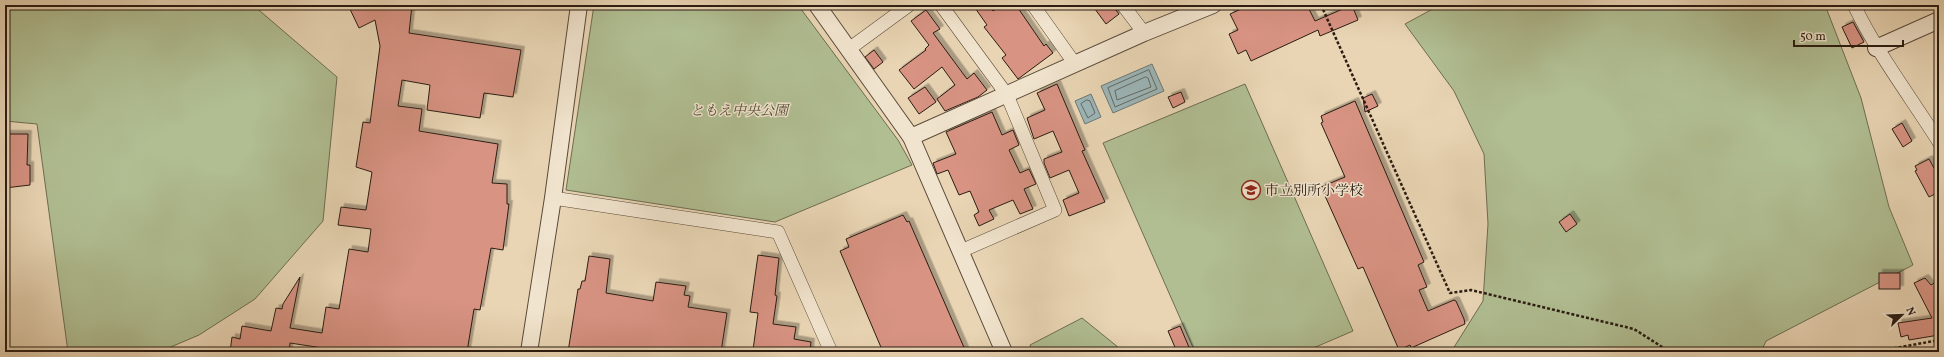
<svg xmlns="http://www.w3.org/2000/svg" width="1944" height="357" font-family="Vollkorn,'Noto Serif JP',serif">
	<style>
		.green { fill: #b0be92; stroke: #6d6d52 }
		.water { fill: #9cb6b8; stroke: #6e7876 }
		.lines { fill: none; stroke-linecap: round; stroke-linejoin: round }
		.shore { stroke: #636965; stroke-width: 1 }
		.building { fill: #d89383; stroke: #2a1c12; filter: url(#shadow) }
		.minor-casing { stroke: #5a4a3a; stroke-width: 14 }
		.tertiary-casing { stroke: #5a4a3a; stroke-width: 18 }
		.path { stroke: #2a1c12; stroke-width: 2.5; stroke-dasharray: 3 2; stroke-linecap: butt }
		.minor { stroke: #f1e4ce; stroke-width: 13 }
		.tertiary { stroke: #f1e4ce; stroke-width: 16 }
		.labels { text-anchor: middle; stroke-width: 3; stroke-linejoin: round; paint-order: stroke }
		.park-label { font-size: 14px; font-style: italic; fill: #524d38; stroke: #f1e4ce }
		.poi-label { font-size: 14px; fill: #2a1c12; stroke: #f1e4ce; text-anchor: start }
	</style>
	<defs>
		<filter id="shadow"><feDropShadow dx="3.5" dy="-3.5" stdDeviation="0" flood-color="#0004"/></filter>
	</defs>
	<rect width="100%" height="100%" fill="#e9d5b4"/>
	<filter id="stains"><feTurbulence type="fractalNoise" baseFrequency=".005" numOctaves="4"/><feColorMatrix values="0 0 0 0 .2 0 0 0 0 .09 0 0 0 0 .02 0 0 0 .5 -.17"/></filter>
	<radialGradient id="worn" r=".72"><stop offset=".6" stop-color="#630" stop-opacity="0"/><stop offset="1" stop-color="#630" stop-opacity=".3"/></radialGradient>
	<g class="green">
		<polygon points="5,5 253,5 337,77 323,221 255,299 199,335 159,352 68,352 37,124 5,121"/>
		<polygon points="594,5 798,5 898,140 912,165 775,222 566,190"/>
		<polygon points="1440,5 1825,5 1861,98 1889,207 1913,265 1766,341 1761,352 1451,352 1483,301 1488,224 1484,154 1454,91 1405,24"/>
		<polygon points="1245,84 1353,331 1304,352 1195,352 1103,143"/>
		<polygon points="1082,318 1124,352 1032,352 1030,345"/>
	</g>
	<g class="water">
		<polygon points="1152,64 1164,91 1113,113 1101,86"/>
		<polygon points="1091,94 1101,117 1085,124 1075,101"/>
	</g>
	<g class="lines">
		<g class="shore">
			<polygon points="1149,70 1157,89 1115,107 1108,88"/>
			<polygon points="1146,77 1148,78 1151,87 1117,100 1115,91"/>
			<polygon points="1087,100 1090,101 1095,113 1088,118 1081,104"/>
		</g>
	</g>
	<g class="building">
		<polygon points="348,5 412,5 409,33 521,50 513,97 484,93 480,118 427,110 430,85 402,80 398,106 422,109 419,131 498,144 492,183 507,184 507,204 509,204 503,250 491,248 480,310 474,309 467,352 349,352 290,343 289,352 230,352 232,337 240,339 242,326 271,331 276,308 282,309 283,304 300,277 290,328 322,333 326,307 339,309 349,249 368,252 371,229 338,225 341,207 366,210 372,172 356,167 363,122 370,123 380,46 375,20 359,28"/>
		<polygon points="973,5 988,5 993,11 1001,5 1016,5 1044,46 1046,44 1053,53 1018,79 1002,58 1006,55 984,27 987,25"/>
		<polygon points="1092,5 1112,5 1119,14 1106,24"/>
		<polygon points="1250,5 1307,5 1315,21 1352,5 1358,20 1320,36 1318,30 1251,61 1246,50 1238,54 1229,34 1238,30 1230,14"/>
		<polygon points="926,10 940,29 933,33 967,79 974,73 987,90 978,97 945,111 937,99 955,85 942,67 914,89 899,70 926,50 925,49 929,45 911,21"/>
		<polygon points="1853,22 1864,42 1852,48 1842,27"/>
		<polygon points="874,50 883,62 874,69 865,57"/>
		<polygon points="1057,84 1085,150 1082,151 1105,202 1069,216 1063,200 1079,193 1069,170 1050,178 1044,163 1044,159 1062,152 1053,131 1034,139 1027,118 1045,110 1037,93"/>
		<polygon points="925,87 936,102 919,114 908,98"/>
		<polygon points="1181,92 1185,102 1173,108 1168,97"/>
		<polygon points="1372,94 1378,106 1365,112 1363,98"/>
		<polygon points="1355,101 1424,262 1418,265 1427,287 1419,290 1428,311 1454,300 1456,301 1464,319 1465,324 1411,348 1410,345 1399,350 1363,267 1358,269 1321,187 1345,177 1321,123 1323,122 1321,116"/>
		<polygon points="992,112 1002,135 1013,130 1019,145 1009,150 1020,173 1029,169 1036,184 1024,189 1033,209 1020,214 1013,200 989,210 994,219 979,226 974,215 979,212 970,191 959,195 948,170 937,174 933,163 956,154 946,132"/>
		<polygon points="1902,123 1912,141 1903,147 1892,129"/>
		<polygon points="5,134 28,134 27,165 30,165 30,185 5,188"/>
		<polygon points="1929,159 1934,168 1939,166 1939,192 1929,197 1915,171 1917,170 1915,166"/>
		<polygon points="1570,214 1577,224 1566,232 1559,222"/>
		<polygon points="903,215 907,222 909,221 966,352 883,352 840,251 849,247 846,239"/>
		<polygon points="758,255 779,258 775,295 777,296 773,324 796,327 794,339 811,342 810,352 767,352 753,350 758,313 750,312"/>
		<polygon points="589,256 610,259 606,293 653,301 656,282 686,286 684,295 690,296 688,307 727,313 721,352 568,352 578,289 580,289 582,281 585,281"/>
		<rect x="1879" y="273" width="21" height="16"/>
		<polygon points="1925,278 1931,285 1939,280 1939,335 1909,340 1908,335 1901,337 1898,323 1932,318 1914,283"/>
		<polygon points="1180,326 1191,352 1177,352 1168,331"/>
	</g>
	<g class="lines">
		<g class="minor-casing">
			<g id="minor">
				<polyline points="941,5 1007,95 1055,210 961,251"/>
				<polyline points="1033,5 1075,64"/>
				<polyline points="1123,5 1144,33"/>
				<path d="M 1854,5 C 1877,53 1910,96 1939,142"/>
				<polyline points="849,49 909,5"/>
				<polyline points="553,198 778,232 831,352"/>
			</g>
		</g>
		<g class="tertiary-casing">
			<g id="tertiary">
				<polyline points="817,5 911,137 1004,352"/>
				<polyline points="1876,48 1939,20"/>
				<polyline points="911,137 1144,33 1213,5"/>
				<polyline points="529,352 553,198 579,5"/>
			</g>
		</g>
		<g class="path">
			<polyline points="1321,5 1450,293 1471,290 1634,329 1670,352"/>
			<polyline points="1874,352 1939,340"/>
		</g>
		<use href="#minor" class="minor"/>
		<use href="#tertiary" class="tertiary"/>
	</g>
	<defs>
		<g id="school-ring" transform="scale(1)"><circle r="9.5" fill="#f1e4ce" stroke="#8f2418" stroke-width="1.5"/><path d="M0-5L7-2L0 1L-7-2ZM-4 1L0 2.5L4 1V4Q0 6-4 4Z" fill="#8f2418"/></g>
	</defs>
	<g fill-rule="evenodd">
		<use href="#school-ring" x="1251" y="190"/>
	</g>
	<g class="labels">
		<g class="park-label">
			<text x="739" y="115">ともえ中央公園</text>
		</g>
		<g class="poi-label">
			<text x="1265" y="195">市立別所小学校</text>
		</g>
	</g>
	<rect width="1944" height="357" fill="none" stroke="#e9d5b4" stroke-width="20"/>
	<rect x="6" y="6" width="1932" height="345" fill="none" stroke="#2a1c12" stroke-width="2"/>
	<rect x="10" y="10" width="1924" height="337" fill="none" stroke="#2a1c12"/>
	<g transform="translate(1902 315) rotate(67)" stroke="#f1e4ce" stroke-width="3" paint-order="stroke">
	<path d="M0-3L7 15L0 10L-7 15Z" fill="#2a1c12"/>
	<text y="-6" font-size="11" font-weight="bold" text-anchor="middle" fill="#2a1c12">N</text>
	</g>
	<path d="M1794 40v6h109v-6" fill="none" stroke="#2a1c12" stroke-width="2"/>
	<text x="1800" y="40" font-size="12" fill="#2a1c12" stroke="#f1e4ce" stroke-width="3" paint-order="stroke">50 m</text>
	<rect width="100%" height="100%" filter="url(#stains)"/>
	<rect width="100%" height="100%" fill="url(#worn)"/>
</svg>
